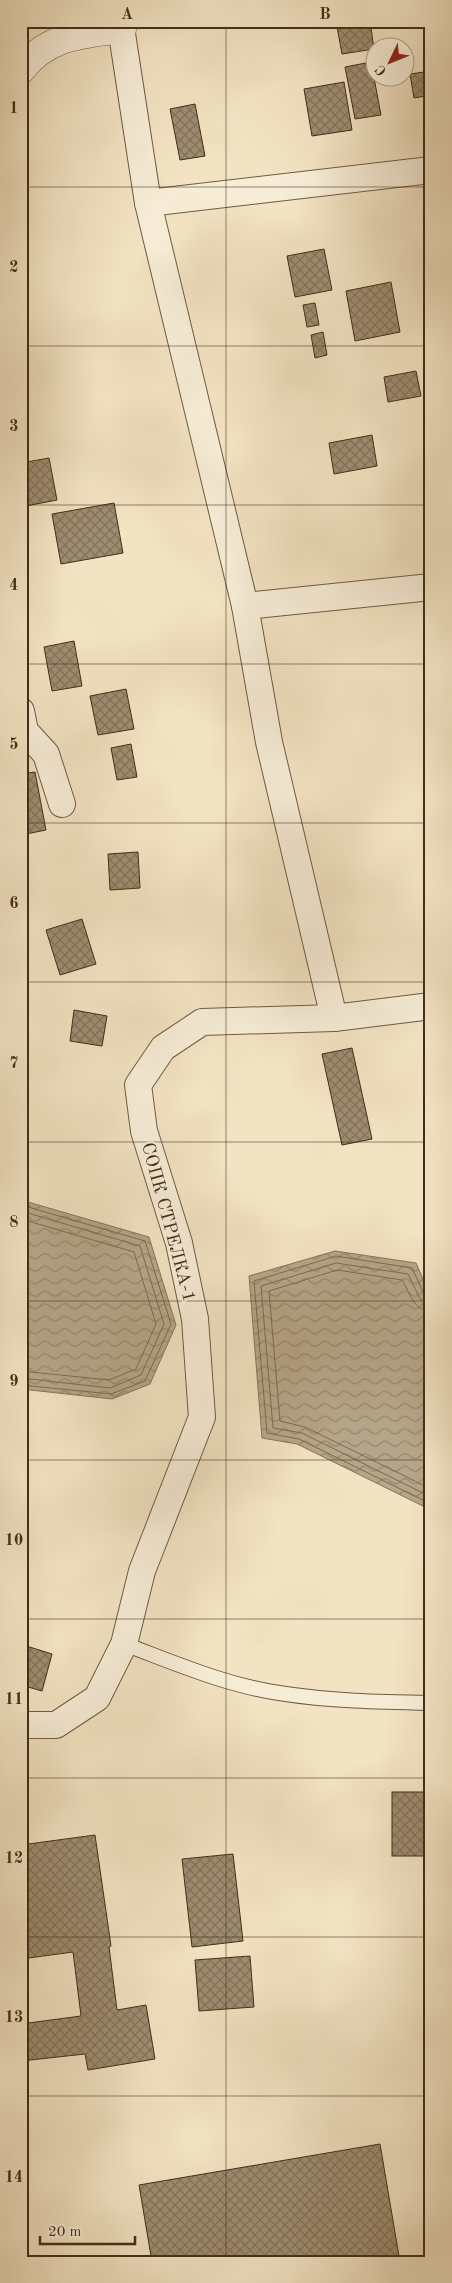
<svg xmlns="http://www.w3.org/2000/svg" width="452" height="2283" font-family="'Old Standard TT',serif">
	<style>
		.water { fill: url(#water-waves); stroke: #88755b }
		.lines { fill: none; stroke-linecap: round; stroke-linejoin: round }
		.shore { stroke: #7c6a50; stroke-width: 1 }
		.building { fill: url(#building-cross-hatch); stroke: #422e17 }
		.service-casing { stroke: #6e5b42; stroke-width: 16 }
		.minor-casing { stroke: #6e5b42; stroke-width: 28 }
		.tertiary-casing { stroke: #6e5b42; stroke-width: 29 }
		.service { stroke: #f7edd7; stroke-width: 14 }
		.minor { stroke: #f7edd7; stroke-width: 26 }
		.tertiary { stroke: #f7edd7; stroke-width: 28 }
		.grid { fill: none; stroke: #422e17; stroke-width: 1; stroke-opacity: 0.55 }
		.labels { text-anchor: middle; stroke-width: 4; stroke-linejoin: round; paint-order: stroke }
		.street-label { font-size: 18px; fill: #422e17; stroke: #f7edd7 }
		.neatline { fill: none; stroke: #422e17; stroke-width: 2 }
		.grid-label { font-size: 16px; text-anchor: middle; font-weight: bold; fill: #422e17 }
	</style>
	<defs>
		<pattern id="water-waves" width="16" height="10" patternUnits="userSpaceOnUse" patternTransform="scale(1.25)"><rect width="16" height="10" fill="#b6a588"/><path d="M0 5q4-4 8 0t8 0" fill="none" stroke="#96876e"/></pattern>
		<pattern id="building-cross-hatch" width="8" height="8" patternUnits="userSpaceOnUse" patternTransform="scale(1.25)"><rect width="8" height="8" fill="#9e8c70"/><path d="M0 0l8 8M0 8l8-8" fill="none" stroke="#82735b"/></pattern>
	</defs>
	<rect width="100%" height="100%" fill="#f2e3c2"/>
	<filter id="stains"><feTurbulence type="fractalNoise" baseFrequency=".004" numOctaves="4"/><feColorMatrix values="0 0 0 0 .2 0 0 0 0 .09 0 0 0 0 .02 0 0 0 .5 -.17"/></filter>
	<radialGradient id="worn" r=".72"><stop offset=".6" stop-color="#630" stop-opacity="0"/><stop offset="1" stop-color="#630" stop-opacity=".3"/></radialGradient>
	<g class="water">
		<polygon points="21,1200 149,1237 176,1325 150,1384 112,1399 21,1389"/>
		<polygon points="335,1251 416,1263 431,1297 431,1510 297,1444 262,1438 249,1276"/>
	</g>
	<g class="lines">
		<g class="shore">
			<polyline points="21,1205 145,1241 171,1324 145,1381 111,1394 21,1385"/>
			<polyline points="21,1211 140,1246 164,1324 141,1375 110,1388 21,1378"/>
			<polyline points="21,1219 134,1252 156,1324 136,1369 109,1380 21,1371"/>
			<polyline points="431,1297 424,1294 412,1268 336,1256 254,1281 267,1433 299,1439 431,1504"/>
			<polyline points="431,1303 420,1299 408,1274 336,1263 261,1286 273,1428 302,1433 431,1497"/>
			<path d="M 431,1311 C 412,1310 411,1294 402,1280 L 337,1270 L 269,1291 L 280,1421 L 305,1427 L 431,1489"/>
		</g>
	</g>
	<g class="building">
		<polygon points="336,21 370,21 374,49 342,54"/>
		<polygon points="371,62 381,115 355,119 345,67"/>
		<polygon points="431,71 431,95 414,98 410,74"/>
		<polygon points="344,82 352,130 312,136 304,89"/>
		<polygon points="195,104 205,156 180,160 170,109"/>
		<polygon points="324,249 332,290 295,297 287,256"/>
		<polygon points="391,282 400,332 355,341 346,291"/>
		<polygon points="315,303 319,325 307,327 303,305"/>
		<polygon points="323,332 327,355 315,358 311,335"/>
		<polygon points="416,371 421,396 388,402 384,377"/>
		<polygon points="372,435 377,466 334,474 329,443"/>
		<polygon points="49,458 57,500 21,507 21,463"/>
		<polygon points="114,503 123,553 61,564 52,514"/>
		<polygon points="74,641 82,686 52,691 44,647"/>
		<polygon points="126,689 134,729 98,735 90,696"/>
		<polygon points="131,744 137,777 117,780 111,748"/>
		<polygon points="35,772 46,830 21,835 21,774"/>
		<polygon points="138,852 140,888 110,890 108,854"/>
		<polygon points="82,919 96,964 60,975 46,930"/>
		<polygon points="74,1010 107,1016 102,1046 70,1041"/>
		<polygon points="352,1048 372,1139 342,1145 322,1054"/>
		<polygon points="23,1645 52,1654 42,1691 21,1685"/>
		<rect x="392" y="1792" width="39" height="64"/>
		<polygon points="95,1835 111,1946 109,1947 117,2010 146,2005 155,2059 88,2070 85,2054 21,2061 21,2024 81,2016 73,1952 21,1959 21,1845"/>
		<polygon points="233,1854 243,1941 192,1947 182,1859"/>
		<polygon points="250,1956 254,2007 199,2011 195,1960"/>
		<polygon points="380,2144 400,2262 152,2262 139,2185"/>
	</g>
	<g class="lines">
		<g class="service-casing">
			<path id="service" d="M 124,1644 C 175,1663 225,1685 279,1693 C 329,1701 380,1702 431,1703"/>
		</g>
		<g class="minor-casing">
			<g id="minor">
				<polyline points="120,21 148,203 245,606 431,587"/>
				<polyline points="148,203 431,170"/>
				<polyline points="245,606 269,742 334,1018"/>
				<polyline points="21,711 25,731 46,754 62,804"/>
				<polyline points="21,1725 56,1725 97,1698 124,1644 142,1571 202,1417 195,1319 179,1243 144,1131 138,1085 163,1048 202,1022 334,1018 431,1006"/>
			</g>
		</g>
		<g class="tertiary-casing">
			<path id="tertiary" d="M 21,70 C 48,35 81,35 122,29"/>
		</g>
		<use href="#service" class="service"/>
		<use href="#minor" class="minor"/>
		<use href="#tertiary" class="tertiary"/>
	</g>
	<path class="grid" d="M 226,21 L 226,2262M 21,187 L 431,187M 21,346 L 431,346M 21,505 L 431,505M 21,664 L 431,664M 21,823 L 431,823M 21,982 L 431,982M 21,1142 L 431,1142M 21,1301 L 431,1301M 21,1460 L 431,1460M 21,1619 L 431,1619M 21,1778 L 431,1778M 21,1937 L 431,1937M 21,2096 L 431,2096"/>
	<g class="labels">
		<g class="street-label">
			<text transform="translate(169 1222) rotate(75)" y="6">СОПК СТРЕЛКА-1</text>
		</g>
	</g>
	<rect width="452" height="2283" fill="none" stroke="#f2e3c2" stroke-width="55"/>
	<g transform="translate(390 62) rotate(227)"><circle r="24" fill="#f7edd7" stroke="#afa18a"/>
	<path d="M0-4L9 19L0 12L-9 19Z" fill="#8f2418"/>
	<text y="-8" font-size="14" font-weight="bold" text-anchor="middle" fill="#422e17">С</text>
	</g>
	<path d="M40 2236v8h95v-8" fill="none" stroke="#422e17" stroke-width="2.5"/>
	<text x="48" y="2236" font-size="15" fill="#422e17" stroke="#f7edd7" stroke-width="4" paint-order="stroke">20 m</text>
	<rect x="28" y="28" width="396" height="2228" class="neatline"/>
	<g class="grid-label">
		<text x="127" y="19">A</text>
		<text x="325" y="19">B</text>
		<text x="14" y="113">1</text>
		<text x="14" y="272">2</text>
		<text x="14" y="431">3</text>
		<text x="14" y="590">4</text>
		<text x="14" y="749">5</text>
		<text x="14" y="908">6</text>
		<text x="14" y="1068">7</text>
		<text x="14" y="1227">8</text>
		<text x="14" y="1386">9</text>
		<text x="14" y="1545">10</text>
		<text x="14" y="1704">11</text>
		<text x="14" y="1863">12</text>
		<text x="14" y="2022">13</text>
		<text x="14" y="2182">14</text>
	</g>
	<rect width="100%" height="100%" filter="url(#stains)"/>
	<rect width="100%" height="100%" fill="url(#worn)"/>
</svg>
